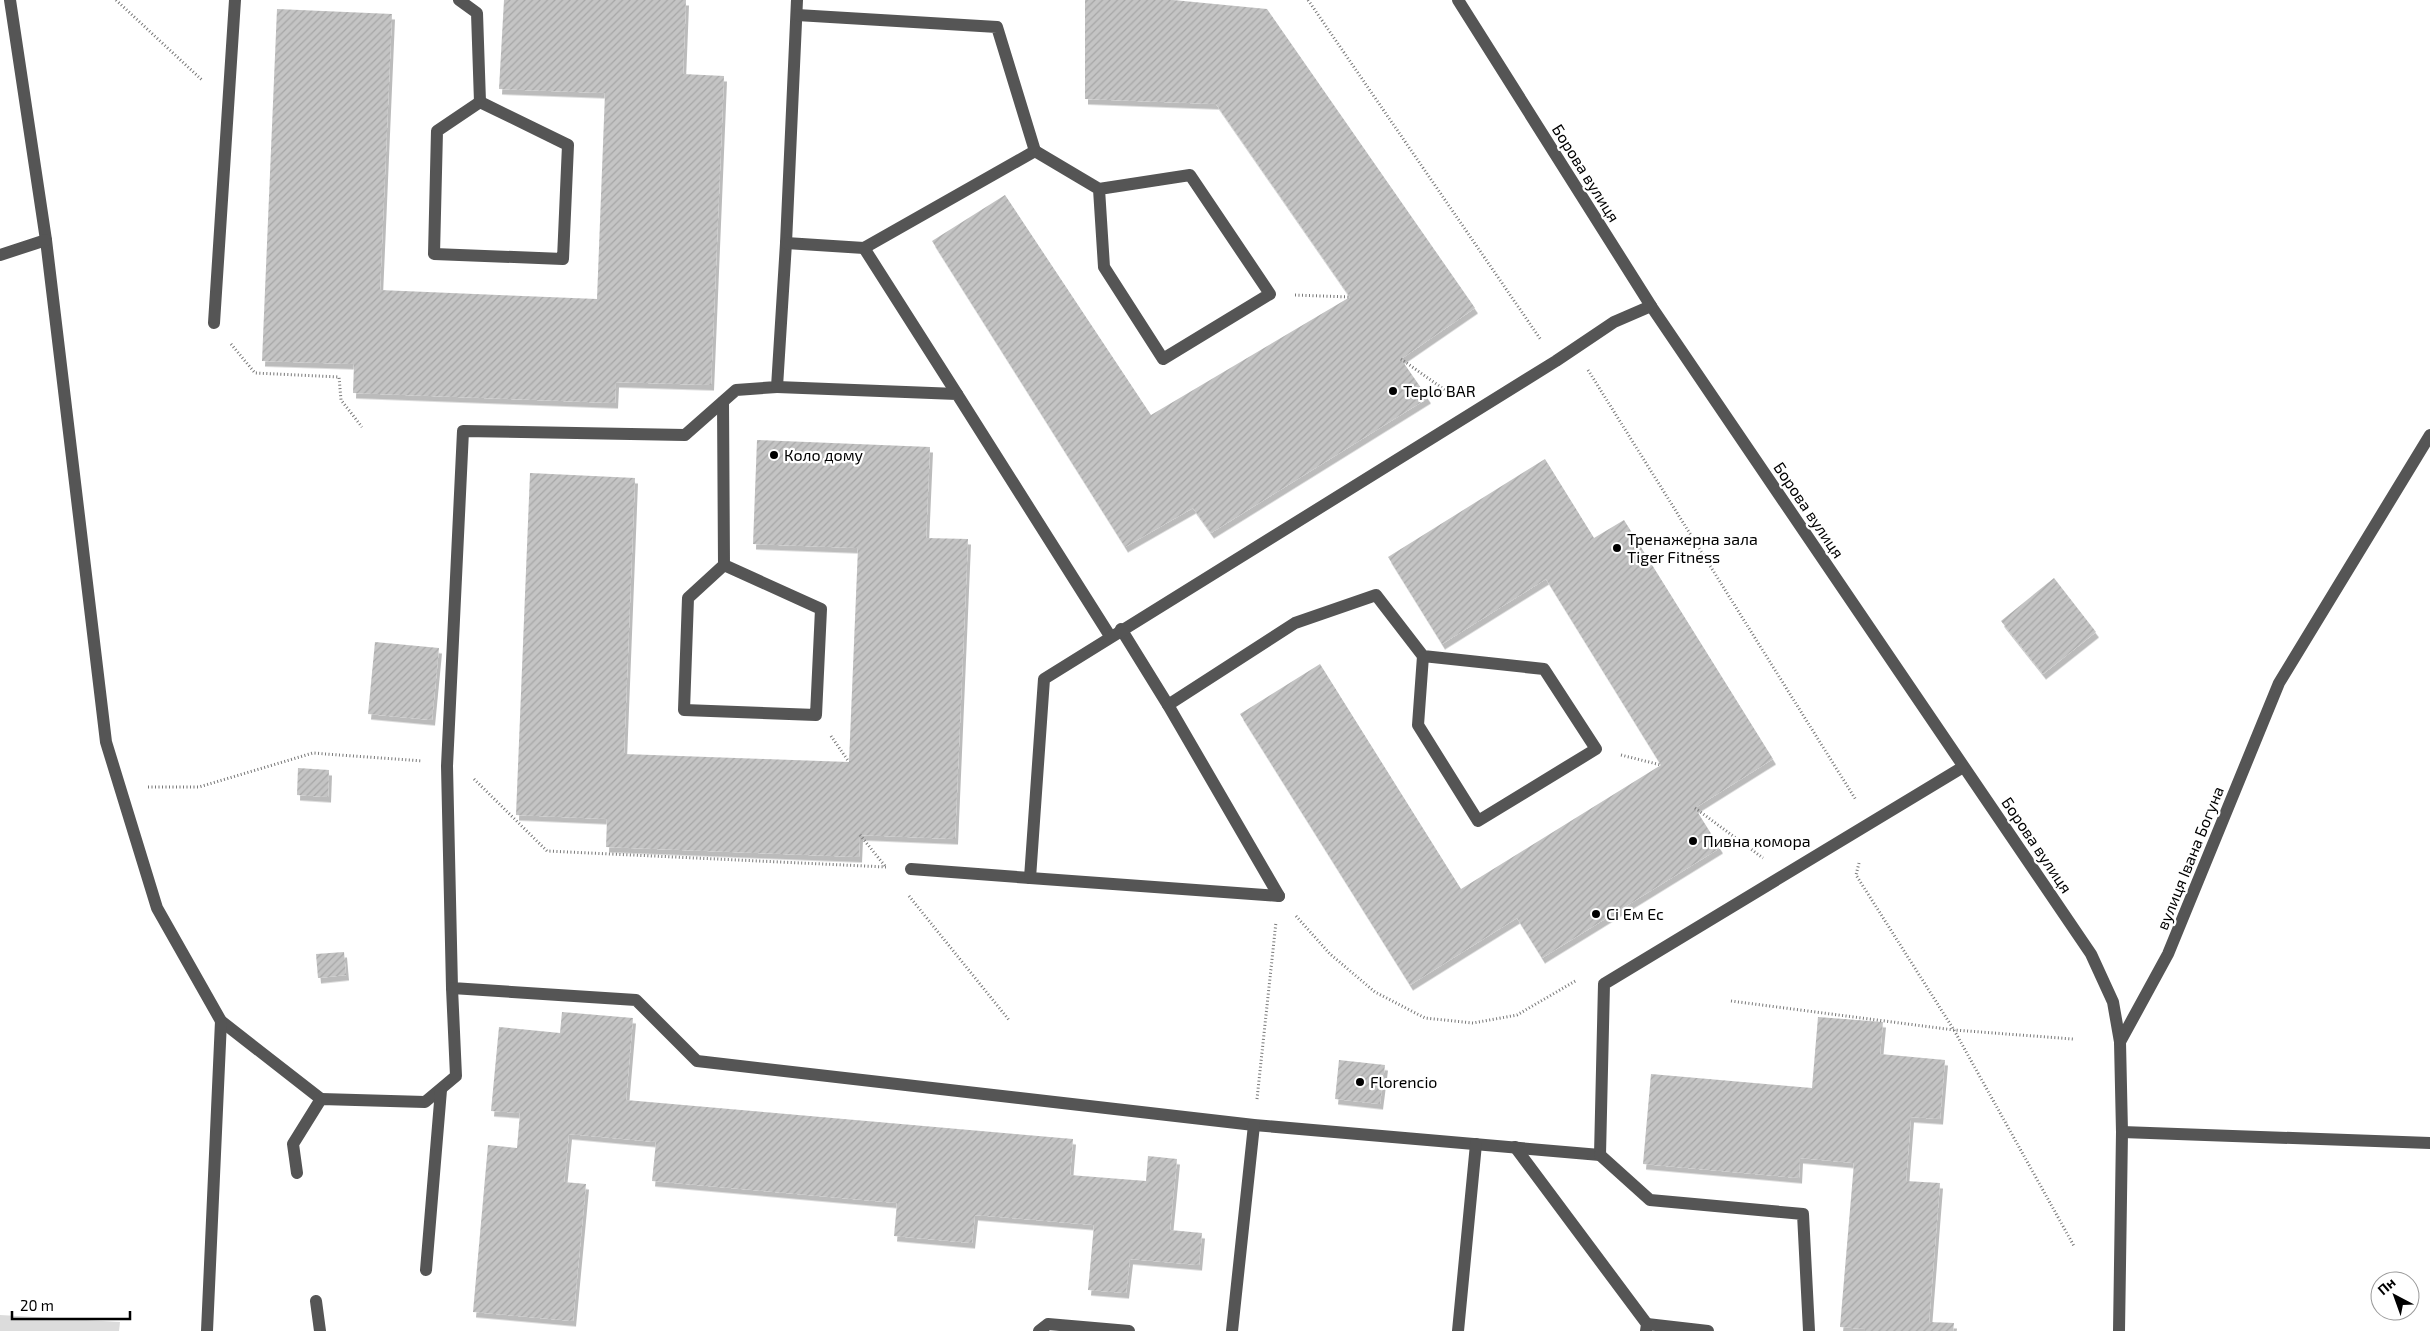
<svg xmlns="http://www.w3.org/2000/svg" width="2430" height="1331" font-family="'Exo 2',sans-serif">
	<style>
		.pitch { fill: #dcdcdc }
		.building { fill: url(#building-hatch); filter: url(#shadow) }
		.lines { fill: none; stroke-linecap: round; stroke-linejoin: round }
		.path { stroke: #777; stroke-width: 3; stroke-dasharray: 1 2.5; stroke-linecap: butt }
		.minor { stroke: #555; stroke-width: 12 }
		.poi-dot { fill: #000; stroke: #fff; stroke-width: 2 }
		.labels { text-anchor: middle; stroke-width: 4.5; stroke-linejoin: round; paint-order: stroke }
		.street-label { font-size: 16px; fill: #000; stroke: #fff }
		.poi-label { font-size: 16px; fill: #000; stroke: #fff; text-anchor: start }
	</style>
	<defs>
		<pattern id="building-hatch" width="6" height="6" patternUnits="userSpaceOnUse" patternTransform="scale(1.25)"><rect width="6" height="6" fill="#c4c4c4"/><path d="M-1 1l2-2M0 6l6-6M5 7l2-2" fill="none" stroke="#a7a7a7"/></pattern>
		<filter id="shadow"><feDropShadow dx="3" dy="5.5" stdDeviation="0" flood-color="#0004"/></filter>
	</defs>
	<rect width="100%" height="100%" fill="#fff"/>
	<polygon class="pitch" points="0,1315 120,1322 119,1331 0,1331"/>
	<g class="building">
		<polygon points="504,0 686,0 683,74 724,76 711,385 616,382 615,403 353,393 354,364 262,361 277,9 392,14 380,290 597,299 605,93 499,89"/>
		<polygon points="1085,0 1173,0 1267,9 1475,308 1401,359 1428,398 1211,533 1193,508 1125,547 932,241 1005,195 1151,415 1350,297 1216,104 1085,99"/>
		<polygon points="757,440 930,447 926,538 968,539 955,839 860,835 859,857 606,847 607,819 516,815 530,473 635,478 624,754 849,762 858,548 753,544"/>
		<polygon points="1545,459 1594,538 1624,520 1773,759 1695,808 1720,848 1542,958 1517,918 1410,985 1240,714 1320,664 1461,889 1661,765 1546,579 1442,644 1388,557"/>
		<polygon points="2054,578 2096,632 2043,674 2001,621"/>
		<polygon points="375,642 439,648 432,720 368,714"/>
		<polygon points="298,768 329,770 328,797 297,795"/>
		<polygon points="344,952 346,975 318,978 316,954"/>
		<polygon points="562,1012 633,1018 626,1100 1073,1139 1070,1175 1146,1181 1148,1156 1177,1159 1170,1230 1202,1233 1199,1265 1130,1259 1126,1293 1088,1290 1094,1225 975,1215 972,1243 894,1236 897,1203 652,1181 656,1142 569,1134 564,1182 586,1184 573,1321 473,1312 488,1145 517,1148 520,1113 491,1111 499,1027 560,1033"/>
		<polygon points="1818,1017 1883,1022 1880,1054 1945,1060 1940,1119 1911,1117 1906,1181 1940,1183 1929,1322 1954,1323 1953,1331 1865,1331 1865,1329 1840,1327 1854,1163 1800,1158 1799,1178 1643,1164 1651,1074 1812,1088"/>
		<polygon points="1339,1060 1385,1065 1380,1104 1335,1099"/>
	</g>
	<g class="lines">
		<g class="path">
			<polyline points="116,0 202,80"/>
			<polyline points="1308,0 1541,340"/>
			<polyline points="1295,295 1350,297"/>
			<polyline points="231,344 255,373 339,377 341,400 362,427"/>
			<polyline points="1401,359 1452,395"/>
			<polyline points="1588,370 1856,800"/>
			<polyline points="831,736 849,762"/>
			<polyline points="1621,755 1661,765"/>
			<polyline points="474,779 547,851 886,867"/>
			<polyline points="148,787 199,787 313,753 422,761"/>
			<polyline points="1695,808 1763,858"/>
			<polyline points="860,835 885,866"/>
			<polyline points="1859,863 1856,875 1954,1030 2074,1246"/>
			<polyline points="909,896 1009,1020"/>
			<polyline points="1296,916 1330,954 1375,992 1425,1018 1473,1023 1517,1015 1577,980"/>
			<polyline points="1731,1001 1954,1030 2073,1039"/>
			<polyline points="1257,1099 1276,922"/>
		</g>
		<g class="minor">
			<polyline points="10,0 46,240 106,742 157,908 221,1021 321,1099"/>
			<polyline points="459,0 477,13 480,102"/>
			<polyline points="797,0 786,243 777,387 736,390 685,435 463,431 447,766 452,988 636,1000 697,1061 1254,1125 1600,1155 1604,984 1963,767"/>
			<polyline points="1458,0 1651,306 2091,954 2113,1002 2120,1042 2122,1132 2119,1331"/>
			<polygon points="480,102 568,145 563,259 434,254 437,131"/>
			<polyline points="1035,151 1099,189 1104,267 1163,359 1270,294 1190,175 1099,189"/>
			<polyline points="786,243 864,248 1035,151 997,27 797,15"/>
			<polyline points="864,248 957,394"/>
			<polyline points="0,255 46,240"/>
			<polyline points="214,323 235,0"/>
			<polyline points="777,387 957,394 1110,636"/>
			<polyline points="723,402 724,565 821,609 816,715 684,710 688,598 724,565"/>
			<polyline points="1121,629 1168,705 1279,896"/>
			<polyline points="1168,705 1295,623 1376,595 1423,656 1544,669 1596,749 1478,821 1418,725 1423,656"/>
			<polyline points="911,869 1030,878"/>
			<polyline points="1279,896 1030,878 1044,679 1556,361 1614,322 1651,306"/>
			<polyline points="2120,1042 2168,954 2279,683 2430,435"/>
			<polyline points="2122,1132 2430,1143"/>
			<polyline points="1515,1147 1647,1324 1646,1331"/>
			<polyline points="1600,1155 1650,1200 1803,1214 1809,1331"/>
			<polyline points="297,1173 293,1144 321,1099 425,1102 456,1076 452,988"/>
			<polyline points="426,1270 441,1090"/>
			<polyline points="316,1301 320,1331"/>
			<polyline points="1647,1324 1708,1331"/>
			<polyline points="207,1331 221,1021"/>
			<polyline points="1039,1331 1048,1324 1129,1331"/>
			<polyline points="1232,1331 1254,1125"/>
			<polyline points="1458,1331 1476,1144"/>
		</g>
	</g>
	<g class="poi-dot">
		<circle cx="1393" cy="391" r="5"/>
		<circle cx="774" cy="455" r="5"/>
		<circle cx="1617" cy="548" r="5"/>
		<circle cx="1693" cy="841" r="5"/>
		<circle cx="1596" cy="914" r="5"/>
		<circle cx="1360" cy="1082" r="5"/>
	</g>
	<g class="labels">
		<g class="street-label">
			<text transform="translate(1586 173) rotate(58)" y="6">Борова вулиця</text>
			<text transform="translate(1809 510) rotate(56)" y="6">Борова вулиця</text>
			<text transform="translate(2037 845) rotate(56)" y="6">Борова вулиця</text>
			<text transform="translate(2190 858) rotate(-68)" y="6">вулиця Івана Богуна</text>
		</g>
		<g class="poi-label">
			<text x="1403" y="397">Teplo BAR</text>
			<text x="784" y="461">Коло дому</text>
			<text x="1627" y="545">Тренажерна зала<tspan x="1627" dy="18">Tiger Fitness</tspan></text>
			<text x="1703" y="847">Пивна комора</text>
			<text x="1606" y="920">Сі Ем Ес</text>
			<text x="1370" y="1088">Florencio</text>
		</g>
	</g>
	<g transform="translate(2395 1296) rotate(319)"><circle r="24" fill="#ffffff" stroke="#999999"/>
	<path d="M0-4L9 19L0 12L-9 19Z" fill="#000000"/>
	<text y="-8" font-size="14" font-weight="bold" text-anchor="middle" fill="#000000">Пн</text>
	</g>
	<path d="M12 1311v8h118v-8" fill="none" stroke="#000000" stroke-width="2.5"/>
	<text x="20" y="1311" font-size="15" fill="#000000" stroke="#ffffff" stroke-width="4" paint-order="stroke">20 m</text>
</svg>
